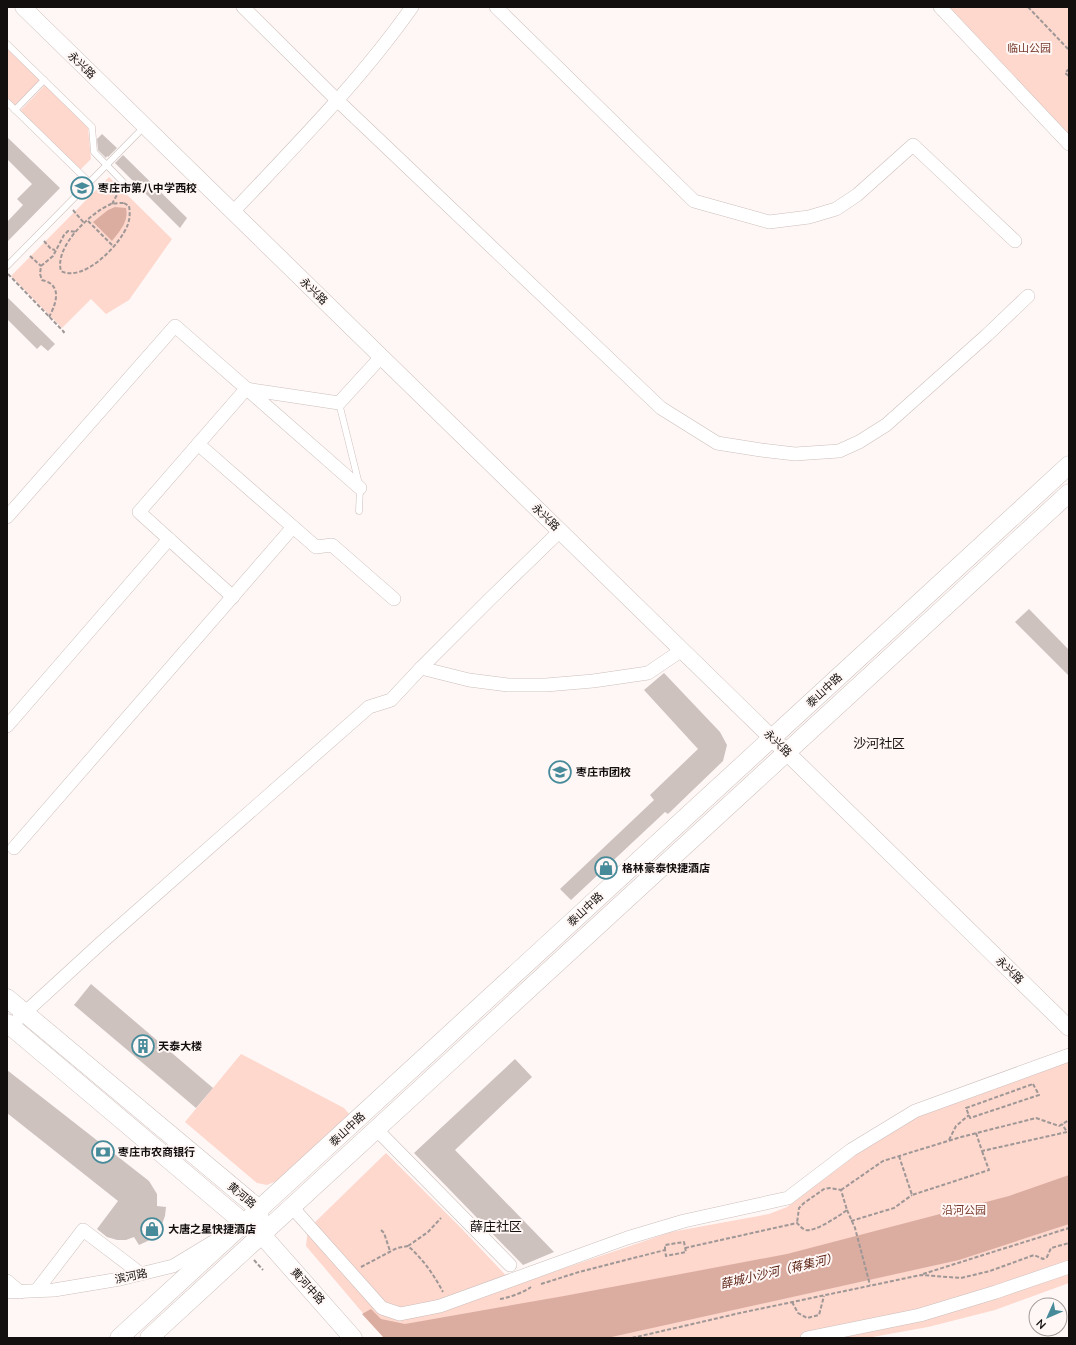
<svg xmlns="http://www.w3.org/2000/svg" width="1076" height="1345" font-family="'Nunito Sans','Noto Sans SC',sans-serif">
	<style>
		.green { fill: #fed7cd }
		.water { fill: #dbada1 }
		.building { fill: #cec2bf }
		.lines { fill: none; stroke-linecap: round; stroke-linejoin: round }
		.service-casing { stroke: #cbbfbc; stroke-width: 7 }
		.minor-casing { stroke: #cbbfbc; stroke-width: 14 }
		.tertiary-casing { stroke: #cbbfbc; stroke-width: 17 }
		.secondary-casing { stroke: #cbbfbc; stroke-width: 19 }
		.path { stroke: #9e9796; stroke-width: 2; stroke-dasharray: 4 2; stroke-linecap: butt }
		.service { stroke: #fff; stroke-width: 6 }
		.minor { stroke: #fff; stroke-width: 13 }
		.tertiary { stroke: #fff; stroke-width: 16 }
		.secondary { stroke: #fff; stroke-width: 18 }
		.labels { text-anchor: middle; stroke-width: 4; stroke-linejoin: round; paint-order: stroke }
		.park-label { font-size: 11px; fill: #763a2c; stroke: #fff7f5 }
		.street-label { font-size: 11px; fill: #130f0e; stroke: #fff7f5 }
		.poi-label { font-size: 11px; font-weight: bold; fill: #130f0e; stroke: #fff7f5; text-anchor: start }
		.water-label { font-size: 12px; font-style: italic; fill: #5a2114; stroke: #fff7f5 }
		.quarter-label { font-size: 13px; fill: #130f0e; stroke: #fff7f5 }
	</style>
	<rect width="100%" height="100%" fill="#fff7f5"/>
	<g class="green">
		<polygon points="933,7 1069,7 1069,150"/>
		<polygon points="7,48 40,80 14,106 7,99"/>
		<polygon points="45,85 88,128 91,159 80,170 20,111"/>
		<polygon points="109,177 172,239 129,300 106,314 91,299 62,328 11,276"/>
		<polygon points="241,1054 344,1108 350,1115 279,1180 267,1185 257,1183 185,1122"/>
		<polygon points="1069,1060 1069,1283 995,1310 928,1327 867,1338 384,1338 306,1246 308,1229 386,1153 462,1229 515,1285 671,1232 769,1214 787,1207 856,1155 917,1116"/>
	</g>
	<g class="water">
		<path d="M 115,207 L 126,208 C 129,221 120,231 112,241 L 93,222 L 108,210 Z"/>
		<polygon points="1069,1175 1069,1224 959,1260 607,1338 384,1338 362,1314 371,1309 381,1319 405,1324 564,1296 787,1254 1009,1196"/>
	</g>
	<g class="building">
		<polygon points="102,134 117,148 108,157 107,156 106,158 98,150 97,139"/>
		<polygon points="7,137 60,188 7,242 7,222 23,205 17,199 32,184 7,159"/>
		<polygon points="123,155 187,218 180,228 115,163"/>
		<polygon points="7,297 55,344 48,351 41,345 37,349 7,319"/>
		<polygon points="1029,609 1069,650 1069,676 1015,622"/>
		<polygon points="664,673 720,732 727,745 723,761 668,814 665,812 571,900 560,889 654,800 650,795 698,749 644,690"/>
		<polygon points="91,984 213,1088 196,1108 74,1005"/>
		<polygon points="515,1059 532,1077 455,1150 554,1252 523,1265 414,1153"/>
		<polygon points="7,1070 149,1181 157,1194 157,1206 166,1207 165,1216 161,1227 152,1239 139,1245 134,1237 126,1240 117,1240 107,1237 97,1229 118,1201 7,1113"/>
	</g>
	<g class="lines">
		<g class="service-casing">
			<g id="service">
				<polyline points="7,44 92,127 94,152 123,182"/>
				<polyline points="7,102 89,182"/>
				<polyline points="15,110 44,80"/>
				<polyline points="7,266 145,126"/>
				<polyline points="339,403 360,488 359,511"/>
			</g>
		</g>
		<g class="minor-casing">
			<g id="minor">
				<polyline points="243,7 337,100 661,408 717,443 761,450 795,454 839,451 859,442 886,425 987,335 1028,296"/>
				<polyline points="496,7 694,201 769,222 809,217 836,209 857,195 913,145 1015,241"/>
				<polyline points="940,7 1069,144"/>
				<path d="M 233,212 C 295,146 360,81 412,7"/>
				<polyline points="198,444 316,547 332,545 394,599"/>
				<polyline points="7,517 175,326 360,488"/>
				<polyline points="560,531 490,599 421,668 469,680 508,685 546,685 593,681 648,673 682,650"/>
				<polyline points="233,597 139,512 246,389 339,403 381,357"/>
				<polyline points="7,726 169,539"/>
				<polyline points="14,848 293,527"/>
				<polyline points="18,1019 102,942 369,707 391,700 421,668"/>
				<polyline points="376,1129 510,1265"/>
				<polyline points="292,1207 382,1308 400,1314 440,1306 627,1238 684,1221 788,1198 851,1150 915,1111 1069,1055"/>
				<polyline points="7,1281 20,1292"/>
				<polyline points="37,1290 83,1230 141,1274"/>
				<polyline points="7,1292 54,1290 120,1279 173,1266 221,1237"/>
				<polyline points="807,1338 920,1315 996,1292 1069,1267"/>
			</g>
		</g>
		<g class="tertiary-casing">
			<polyline id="tertiary" points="23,7 1069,1028"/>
		</g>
		<g class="secondary-casing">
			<g id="secondary">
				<polyline points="7,998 259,1209 260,1222"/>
				<polyline points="7,1023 244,1223 262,1235 353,1338"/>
				<polyline points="119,1338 1069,465"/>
				<polyline points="149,1338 1069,493"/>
			</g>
		</g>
		<g class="path">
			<polyline points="997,7 1006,7"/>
			<polyline points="1028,7 1069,50"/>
			<polyline points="1069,69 1065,73 1069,76"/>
			<path d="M 124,203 L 129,206 C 130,212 130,218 128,224 C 121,244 84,283 61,271 C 54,247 90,213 111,204 C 115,203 120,203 124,203 Z"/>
			<polyline points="112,204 120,189"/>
			<polyline points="73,210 84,223"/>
			<polyline points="88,221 114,247"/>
			<polyline points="44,241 51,249 55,250"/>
			<polyline points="30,256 41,266"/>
			<polyline points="8,274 64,332 62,333"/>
			<path d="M 49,317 C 54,308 61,292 51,284 C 49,282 45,281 42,280 L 40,274 L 41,266 L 53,256 L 64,235 L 68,231 L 76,232"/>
			<polygon points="1033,1084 1039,1095 970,1118 966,1108"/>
			<polyline points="976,1133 982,1151 1067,1132 1062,1124"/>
			<polyline points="949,1140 956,1126 969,1115"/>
			<polyline points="899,1156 912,1195 989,1170 982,1151"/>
			<polyline points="841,1190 883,1161 961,1137 1036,1118 1059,1126 1069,1120"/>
			<polyline points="847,1210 855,1228 870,1285"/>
			<polyline points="851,1221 894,1208 912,1195"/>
			<polyline points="381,1230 384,1233 390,1251"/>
			<polyline points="408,1246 428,1232 441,1218"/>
			<path d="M 685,1248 L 797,1223 C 800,1226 802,1229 806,1230 C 815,1232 839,1216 847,1210 L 841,1190 L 830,1188 L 824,1189 L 804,1203 L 799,1208 L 797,1223"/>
			<polyline points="254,1260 263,1270"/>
			<path d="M 361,1267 L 397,1248 L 408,1246 C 423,1259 434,1275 443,1292"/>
			<polyline points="923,1274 1069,1228"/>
			<polyline points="541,1284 579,1272 665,1250 666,1256 686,1252 684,1242 665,1245 665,1250"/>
			<path d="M 500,1299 C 511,1297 522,1293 531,1287"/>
			<polyline points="792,1302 798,1313 807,1318 819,1315 824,1296"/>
			<polyline points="632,1338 740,1313 921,1275 961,1278 990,1271 1034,1255 1043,1259 1047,1257 1051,1248 1069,1243"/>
		</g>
		<use href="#service" class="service"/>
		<use href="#minor" class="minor"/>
		<use href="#tertiary" class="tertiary"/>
		<use href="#secondary" class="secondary"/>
	</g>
	<defs>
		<g id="school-ring" transform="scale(1.15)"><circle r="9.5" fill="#fff7f5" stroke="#478b9a" stroke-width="1.5"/><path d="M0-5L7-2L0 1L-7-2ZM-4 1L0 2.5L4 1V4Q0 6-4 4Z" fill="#478b9a"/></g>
		<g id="shop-ring" transform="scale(1.15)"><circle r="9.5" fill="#fff7f5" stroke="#478b9a" stroke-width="1.5"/><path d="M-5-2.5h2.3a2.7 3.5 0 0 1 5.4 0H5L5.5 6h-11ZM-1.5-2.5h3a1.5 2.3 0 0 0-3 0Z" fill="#478b9a"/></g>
		<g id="building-ring" transform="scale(1.15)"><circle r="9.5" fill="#fff7f5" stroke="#478b9a" stroke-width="1.5"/><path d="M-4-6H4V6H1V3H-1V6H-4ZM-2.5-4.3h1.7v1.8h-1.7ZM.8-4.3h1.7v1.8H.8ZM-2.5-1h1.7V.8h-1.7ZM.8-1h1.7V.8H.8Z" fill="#478b9a"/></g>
		<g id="bank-ring" transform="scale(1.15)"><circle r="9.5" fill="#fff7f5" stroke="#478b9a" stroke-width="1.5"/><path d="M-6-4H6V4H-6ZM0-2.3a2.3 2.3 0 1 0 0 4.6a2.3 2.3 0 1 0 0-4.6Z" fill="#478b9a"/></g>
	</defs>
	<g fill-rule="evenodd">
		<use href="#school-ring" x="82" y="188"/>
		<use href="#school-ring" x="560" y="772"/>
		<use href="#shop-ring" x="606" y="868"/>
		<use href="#building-ring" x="143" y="1046"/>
		<use href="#bank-ring" x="103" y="1152"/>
		<use href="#shop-ring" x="152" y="1229"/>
	</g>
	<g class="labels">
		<g class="park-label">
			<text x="1029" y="52">临山公园</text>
			<text x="964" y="1214">沿河公园</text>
		</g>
		<g class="street-label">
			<text transform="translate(82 65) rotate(44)" y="4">永兴路</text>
			<text transform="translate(314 291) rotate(44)" y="4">永兴路</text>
			<text transform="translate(546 517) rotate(44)" y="4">永兴路</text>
			<text transform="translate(824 690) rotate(-43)" y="4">泰山中路</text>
			<text transform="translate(778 743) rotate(44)" y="4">永兴路</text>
			<text transform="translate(585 909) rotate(-43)" y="4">泰山中路</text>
			<text transform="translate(1010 970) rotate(44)" y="4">永兴路</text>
			<text transform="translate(347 1129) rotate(-43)" y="4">泰山中路</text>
			<text transform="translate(242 1195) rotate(40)" y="4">黄河路</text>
			<text transform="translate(131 1276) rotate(-12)" y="4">滨河路</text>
			<text transform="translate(308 1286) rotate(48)" y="4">黄河中路</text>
		</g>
		<g class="poi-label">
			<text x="98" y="192">枣庄市第八中学西校</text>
			<text x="576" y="776">枣庄市团校</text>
			<text x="622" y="872">格林豪泰快捷酒店</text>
			<text x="158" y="1050">天泰大楼</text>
			<text x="118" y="1156">枣庄市农商银行</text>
			<text x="168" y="1233">大唐之星快捷酒店</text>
		</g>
		<g class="water-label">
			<text transform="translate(779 1271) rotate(-13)" y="4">薛城小沙河（蒋集河）</text>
		</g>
		<g class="quarter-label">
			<text x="879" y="748">沙河社区</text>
			<text x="496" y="1231">薛庄社区</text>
		</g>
	</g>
	<rect width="1076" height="1345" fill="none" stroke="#130f0e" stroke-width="16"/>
	<g transform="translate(1048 1317) rotate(225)"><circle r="19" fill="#fff7f5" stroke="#a19a99"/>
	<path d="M0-3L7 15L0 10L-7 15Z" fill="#478b9a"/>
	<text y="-6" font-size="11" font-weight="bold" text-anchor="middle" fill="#130f0e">N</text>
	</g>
</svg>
